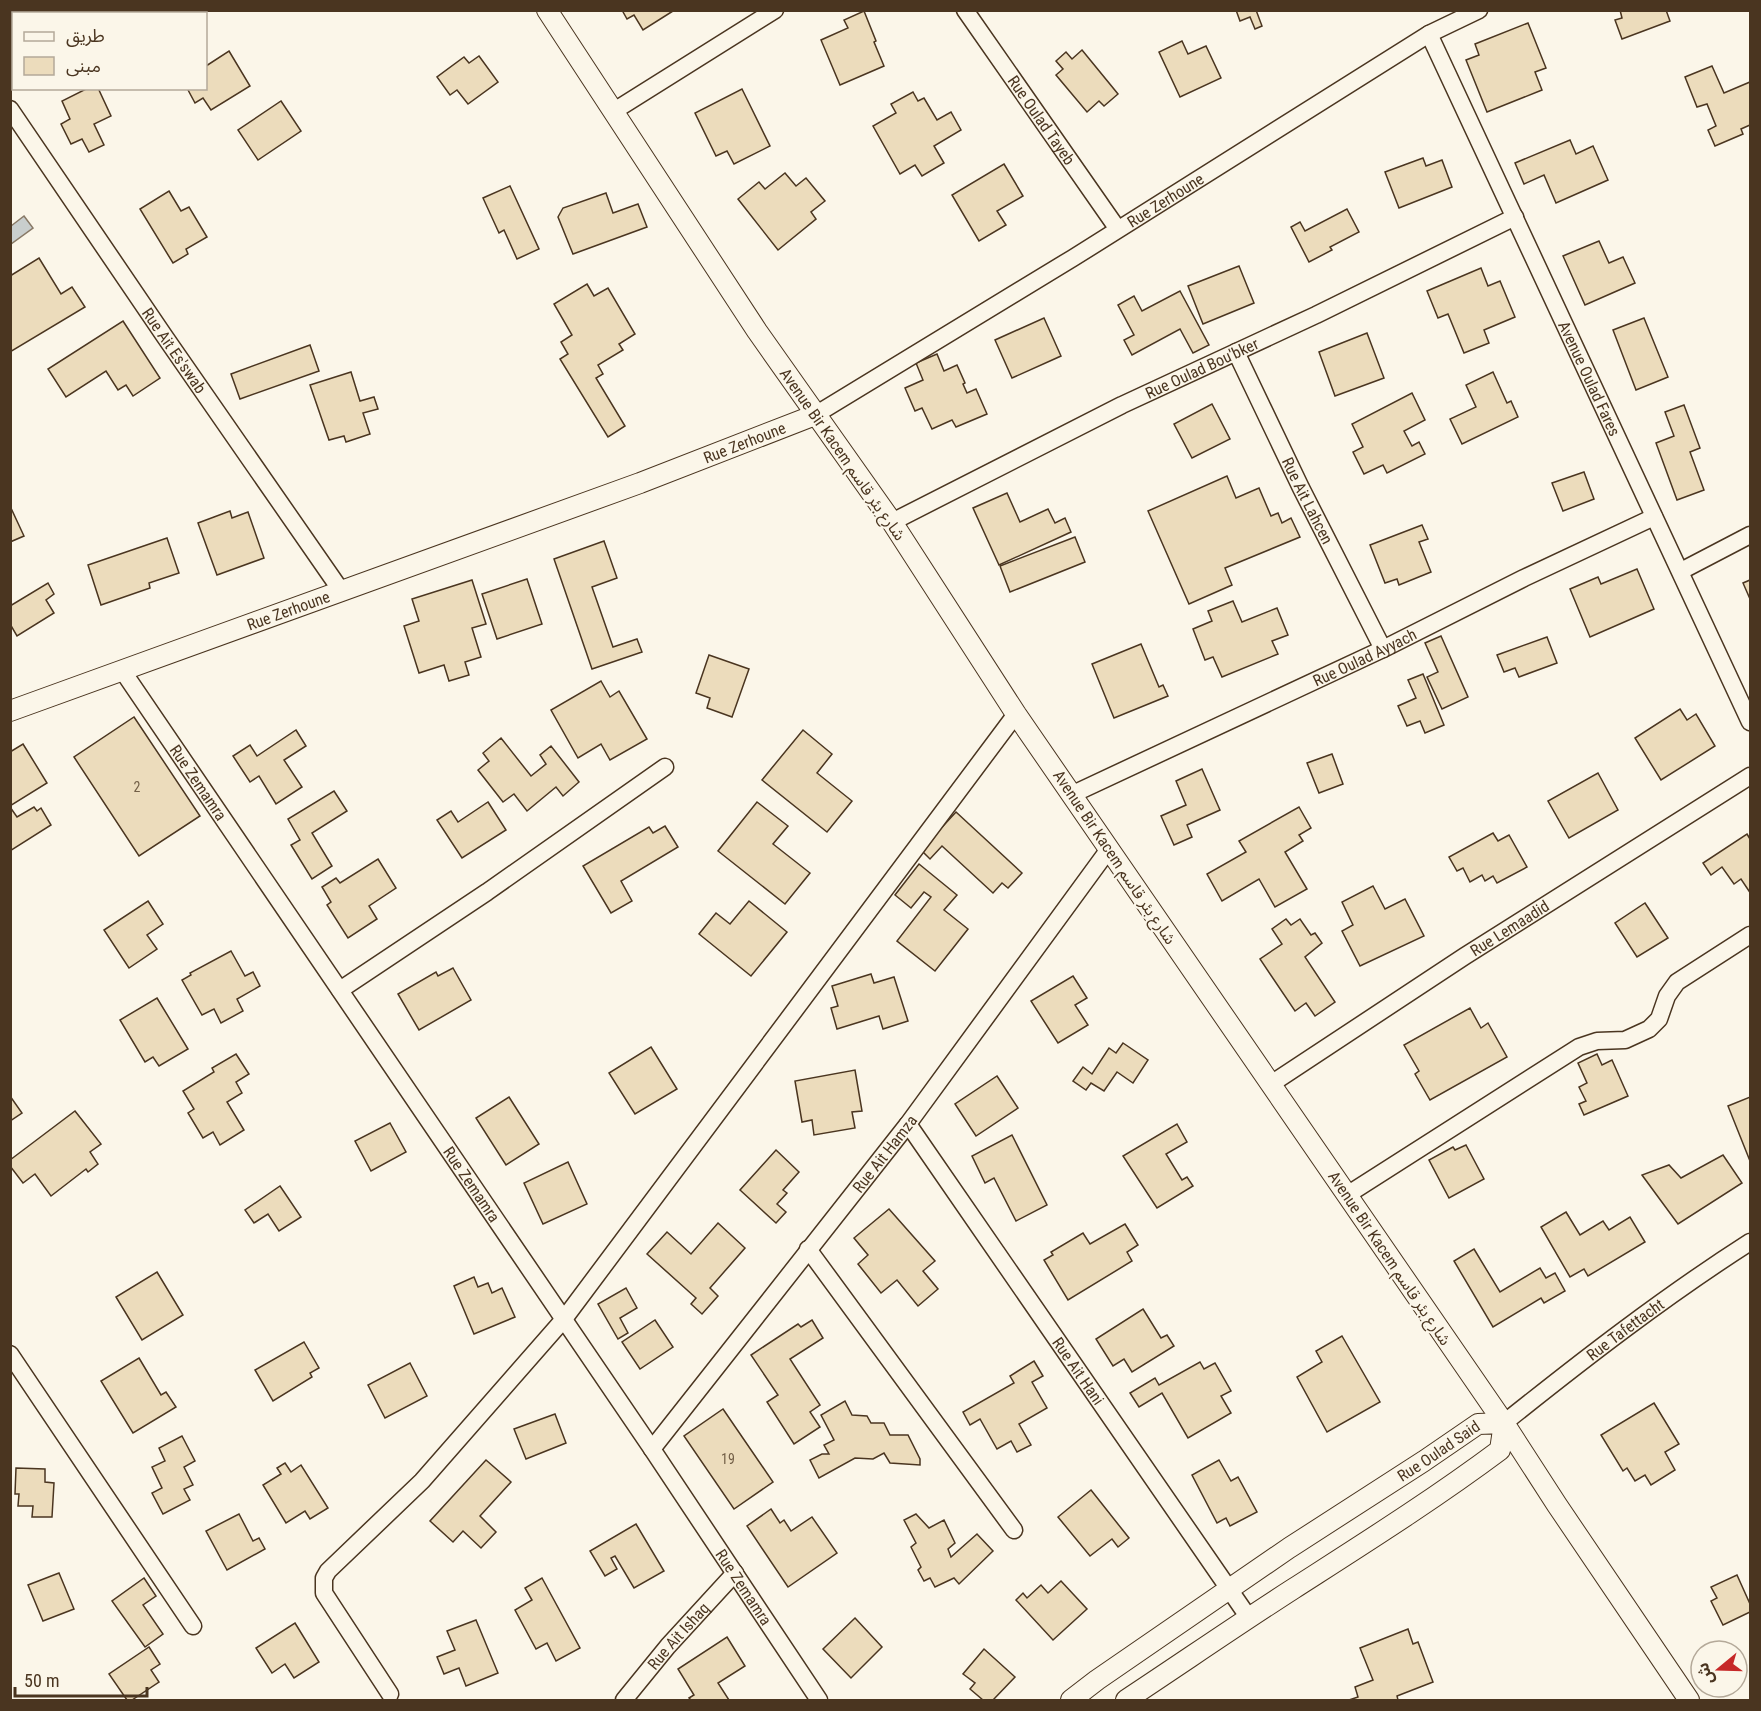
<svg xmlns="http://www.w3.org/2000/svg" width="1761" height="1711" font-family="'Roboto Condensed','Noto Sans Arabic',sans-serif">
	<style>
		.water { fill: #c9cecd; stroke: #887966; stroke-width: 1.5 }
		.building { fill: #ecdcbc; stroke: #4a3520; stroke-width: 1.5 }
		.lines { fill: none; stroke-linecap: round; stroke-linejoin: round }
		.minor-casing { stroke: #4a3520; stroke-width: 19 }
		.tertiary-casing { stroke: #4a3520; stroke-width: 22 }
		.minor { stroke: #fbf6e9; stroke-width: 16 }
		.tertiary { stroke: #fbf6e9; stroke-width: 20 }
		.labels { text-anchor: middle; stroke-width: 4.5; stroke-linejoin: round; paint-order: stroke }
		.number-label { font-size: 14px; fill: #725f47 }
		.street-label { font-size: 16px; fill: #4a3520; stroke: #fbf6e9 }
	</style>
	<rect width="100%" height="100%" fill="#fbf6e9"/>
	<polygon class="water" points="24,216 33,228 11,244 11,226"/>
	<g class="building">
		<polygon points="622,10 673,10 673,11 643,30 634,15 627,19"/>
		<polygon points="1236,10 1256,10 1262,26 1255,29 1250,17 1240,21"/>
		<polygon points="1620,10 1666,10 1670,21 1622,39 1615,20 1622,18"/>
		<polygon points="864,11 876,41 874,42 884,66 840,85 821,40 848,28 844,20"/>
		<polygon points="1528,23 1546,68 1535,72 1542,90 1487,112 1466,60 1479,55 1475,44"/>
		<polygon points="1182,41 1188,54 1206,46 1221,78 1180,97 1159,52"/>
		<polygon points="1082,50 1118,94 1104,106 1099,101 1087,112 1056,75 1063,69 1056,61 1066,52 1072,59"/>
		<polygon points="229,51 250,86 211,110 203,98 195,103 187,88 206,88 206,66"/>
		<polygon points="479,56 498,82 468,104 457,90 450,95 437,77 464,57 469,63"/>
		<polygon points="1712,66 1724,93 1750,82 1750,125 1741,129 1743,134 1715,146 1708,130 1716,126 1707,104 1697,107 1685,77"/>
		<polygon points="88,88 98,88 111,116 94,124 104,145 89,152 82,139 71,144 61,124 70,119 62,101"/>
		<polygon points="742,89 770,146 734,164 727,151 716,156 695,113"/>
		<polygon points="913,92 918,101 924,98 937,120 951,112 961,130 934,146 944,163 922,176 915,165 900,174 873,126 896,113 891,104"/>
		<polygon points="281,101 301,131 258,160 238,130"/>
		<polygon points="1570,140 1576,154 1593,146 1608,180 1556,203 1544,175 1524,184 1515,163"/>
		<polygon points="1423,158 1426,166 1442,160 1452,187 1399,208 1385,172"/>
		<polygon points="1004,164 1023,196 997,211 1006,225 979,241 952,195"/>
		<polygon points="785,173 796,186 806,178 825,201 811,212 816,219 778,250 738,199 759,182 765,189"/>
		<polygon points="510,186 539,249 517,259 504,230 499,233 483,198"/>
		<polygon points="169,191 181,211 189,207 207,237 186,249 188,254 173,263 140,209"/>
		<polygon points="606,193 613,213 638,204 647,227 573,254 558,217 563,208"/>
		<polygon points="1347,209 1359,232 1330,247 1332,250 1309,262 1291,227 1300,222 1305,231"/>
		<polygon points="1599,241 1609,263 1623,257 1635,283 1585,305 1563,256"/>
		<polygon points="39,258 61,294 72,287 85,307 10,352 10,276"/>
		<polygon points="1239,266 1254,303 1203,324 1188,286"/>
		<polygon points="1481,268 1488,286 1500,281 1515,317 1484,330 1489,343 1464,353 1448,314 1438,318 1427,291"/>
		<polygon points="587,284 594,296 608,288 635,334 619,344 623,350 598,365 603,374 596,378 625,426 608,437 560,359 568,354 561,342 572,335 554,304"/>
		<polygon points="1180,291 1209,345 1193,353 1180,329 1132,355 1124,340 1134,335 1118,305 1134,296 1142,311"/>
		<polygon points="1044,318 1061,356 1012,378 995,340"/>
		<polygon points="1644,318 1668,377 1636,390 1613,330"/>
		<polygon points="123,321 160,378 133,396 126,385 118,390 106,371 66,397 48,369"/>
		<polygon points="1367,333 1384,378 1335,396 1319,352"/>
		<polygon points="310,345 319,371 240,399 231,374"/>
		<polygon points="937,354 944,371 957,365 965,383 963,384 967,393 976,389 987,414 956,427 952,420 932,429 922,408 915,411 905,388 923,380 916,363"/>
		<polygon points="351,372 360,401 374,397 378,409 363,413 370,434 346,442 344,436 329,440 310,385"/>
		<polygon points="1493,372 1507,403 1511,401 1518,417 1462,444 1450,419 1476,407 1466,385"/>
		<polygon points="1412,393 1425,420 1404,431 1412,446 1419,442 1425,454 1387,473 1383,465 1364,474 1353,452 1363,447 1352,424"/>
		<polygon points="1212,404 1230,439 1192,458 1174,424"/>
		<polygon points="1684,405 1700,448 1690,452 1704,490 1677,500 1656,443 1674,436 1665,412"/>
		<polygon points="1584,472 1594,499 1563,511 1552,483"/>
		<polygon points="1227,476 1236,498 1259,488 1271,516 1278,513 1282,523 1291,518 1300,537 1225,568 1232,585 1189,604 1148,511"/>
		<polygon points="1007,493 1020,522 1048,509 1055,523 1065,518 1071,532 999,565 973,508"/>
		<polygon points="10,506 24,536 10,542"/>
		<polygon points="230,511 232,518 248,512 264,558 217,575 198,523"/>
		<polygon points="1422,525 1428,539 1419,542 1431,572 1399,585 1397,579 1385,583 1370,545"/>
		<polygon points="1075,537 1085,562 1010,592 1000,566"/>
		<polygon points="167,538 179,573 149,583 150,588 101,605 88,565"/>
		<polygon points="604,541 617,578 592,587 613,647 637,639 642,652 592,669 554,559"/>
		<polygon points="1637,569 1654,609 1590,637 1570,589 1598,577 1601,584"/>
		<polygon points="527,579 542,624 497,639 482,594"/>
		<polygon points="472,580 486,624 472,628 481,657 465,662 469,675 449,681 444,665 419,673 404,626 419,621 412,599"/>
		<polygon points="1750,580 1750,599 1743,583"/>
		<polygon points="48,583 54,594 46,600 54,613 17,636 10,624 10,606"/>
		<polygon points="1233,601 1242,622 1277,608 1288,635 1272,641 1278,654 1222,677 1213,657 1205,660 1193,629 1212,621 1208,611"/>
		<polygon points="1441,636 1468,697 1442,709 1427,677 1438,672 1425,643"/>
		<polygon points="1547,637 1557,663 1519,677 1515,668 1504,672 1497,655"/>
		<polygon points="1141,644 1159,687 1163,685 1168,696 1114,718 1092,664"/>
		<polygon points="709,655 749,669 732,717 707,708 710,698 696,693"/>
		<polygon points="1423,674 1444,725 1425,733 1420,721 1407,726 1398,706 1416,698 1408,680"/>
		<polygon points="601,681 610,697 619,691 647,739 610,760 601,744 578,758 551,710"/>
		<polygon points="1680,709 1687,720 1696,714 1715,746 1661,780 1635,738"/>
		<polygon points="134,717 200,816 139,856 74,757"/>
		<polygon points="296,730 306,746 284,760 302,787 276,804 259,776 250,782 233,756 250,745 257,756"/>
		<polygon points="803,730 832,754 817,773 852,801 827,832 762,780"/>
		<polygon points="501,738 531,776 546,764 540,755 551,746 579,782 563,796 556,787 527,811 514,794 503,802 478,770 489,761 483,753"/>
		<polygon points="23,744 47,783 10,806 10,752"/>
		<polygon points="1332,754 1343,784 1319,793 1307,763"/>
		<polygon points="1202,769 1220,810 1187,825 1192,837 1174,845 1161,816 1186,805 1176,781"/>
		<polygon points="1598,773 1618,810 1569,838 1548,801"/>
		<polygon points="334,791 347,811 312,833 332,866 312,879 291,845 300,840 288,819"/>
		<polygon points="488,802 506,830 462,858 437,820 451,811 458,822"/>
		<polygon points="757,802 788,826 773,844 810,873 785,904 718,851"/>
		<polygon points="10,807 17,817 34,807 37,811 41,808 51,825 10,851"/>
		<polygon points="1299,807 1311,828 1299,835 1303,841 1285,852 1307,889 1275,907 1259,879 1222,901 1207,874 1246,852 1239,841"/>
		<polygon points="956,812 1022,873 1008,888 1002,883 993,893 942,846 930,859 921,850"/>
		<polygon points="665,826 678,847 621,881 632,901 611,913 583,866 649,827 653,833"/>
		<polygon points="1493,833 1498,841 1509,835 1527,867 1497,883 1493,876 1485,881 1482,875 1470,882 1463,868 1457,871 1449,857"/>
		<polygon points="1747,834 1750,839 1750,890 1749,891 1741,879 1734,884 1722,867 1711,875 1703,863"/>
		<polygon points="378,859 396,888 369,906 377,919 348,938 327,905 331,902 322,887 336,878 340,883"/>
		<polygon points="919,864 957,895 944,910 968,929 935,971 897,941 931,897 924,892 911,908 895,895"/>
		<polygon points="1373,886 1385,909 1405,899 1424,936 1360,966 1342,931 1353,925 1342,902"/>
		<polygon points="148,901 163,924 147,935 157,949 129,968 104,930"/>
		<polygon points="749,901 787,932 751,976 699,934 716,913 730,924"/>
		<polygon points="1645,903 1668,938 1637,957 1615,923"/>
		<polygon points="1286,919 1291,925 1300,919 1311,935 1315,933 1322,943 1305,957 1335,1002 1315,1016 1306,1003 1295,1011 1260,959 1282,944 1272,929"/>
		<polygon points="231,951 245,976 253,972 260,986 237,999 243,1011 221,1023 214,1009 202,1015 182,980 191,975 190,973"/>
		<polygon points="453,968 471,1000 419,1030 398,994 436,972 438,976"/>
		<polygon points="871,974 874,983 894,977 908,1021 883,1029 879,1016 837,1029 831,1008 838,1006 832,986"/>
		<polygon points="1073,976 1087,998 1075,1005 1088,1025 1058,1043 1031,1001"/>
		<polygon points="157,998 188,1049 159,1066 153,1057 145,1062 120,1020"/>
		<polygon points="1470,1008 1481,1028 1488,1023 1507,1057 1430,1100 1415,1074 1419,1071 1404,1045"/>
		<polygon points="1123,1043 1148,1060 1133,1083 1117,1072 1104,1091 1091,1083 1086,1090 1073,1081 1083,1067 1092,1074 1109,1048 1116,1053"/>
		<polygon points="651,1047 677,1089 635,1114 609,1073"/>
		<polygon points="236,1054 249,1074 236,1082 242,1093 227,1102 244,1130 220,1145 213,1132 203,1138 188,1113 194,1109 183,1091 214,1072 212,1068"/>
		<polygon points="1597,1054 1602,1065 1612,1060 1628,1096 1584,1115 1579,1104 1586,1101 1579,1087 1587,1083 1578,1063"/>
		<polygon points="855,1070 862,1111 852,1112 855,1128 814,1135 812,1120 802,1122 795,1081"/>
		<polygon points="997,1076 1018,1108 976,1136 955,1104"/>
		<polygon points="10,1096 22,1113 10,1121"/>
		<polygon points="509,1097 539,1144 506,1165 476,1118"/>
		<polygon points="1750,1097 1750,1161 1728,1106"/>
		<polygon points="75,1111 101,1144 90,1152 98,1164 88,1172 86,1169 51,1196 35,1174 23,1183 10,1166 10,1160"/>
		<polygon points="390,1123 406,1152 371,1171 355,1141"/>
		<polygon points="1177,1124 1187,1142 1166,1154 1182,1180 1187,1177 1193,1186 1157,1208 1123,1156"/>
		<polygon points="1012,1135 1047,1205 1016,1221 994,1178 985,1183 972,1156"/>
		<polygon points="1466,1145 1484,1179 1449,1198 1429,1160 1453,1147 1455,1150"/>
		<polygon points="776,1150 799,1172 783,1190 787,1193 777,1204 786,1212 776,1223 740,1190"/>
		<polygon points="1723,1155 1742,1183 1678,1224 1642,1175 1669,1165 1681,1178"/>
		<polygon points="568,1162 587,1204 543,1224 524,1183"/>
		<polygon points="280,1186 301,1217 279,1231 268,1214 254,1223 245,1210"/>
		<polygon points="889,1209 935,1261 923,1271 938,1289 918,1306 897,1280 881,1293 858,1264 868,1255 854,1238"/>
		<polygon points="1566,1212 1580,1235 1603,1221 1609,1230 1630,1217 1645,1242 1588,1276 1584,1269 1570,1277 1541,1227"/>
		<polygon points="718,1223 745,1248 710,1288 718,1296 702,1314 691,1304 696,1298 647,1254 667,1232 691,1254"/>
		<polygon points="1125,1224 1138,1245 1127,1252 1132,1261 1068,1300 1044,1260 1053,1255 1051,1252 1083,1233 1090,1244"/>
		<polygon points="1474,1249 1500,1292 1540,1268 1546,1278 1555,1273 1565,1291 1544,1303 1541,1298 1493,1327 1454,1261"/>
		<polygon points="157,1272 183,1315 142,1340 116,1297"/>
		<polygon points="474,1277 478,1287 488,1283 492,1293 502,1288 515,1317 474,1334 454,1286"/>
		<polygon points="626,1288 637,1308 620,1318 628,1333 618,1339 598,1304"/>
		<polygon points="1143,1309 1161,1338 1167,1335 1174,1346 1132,1372 1124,1359 1113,1366 1096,1339"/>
		<polygon points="655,1320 673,1347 640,1369 622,1342"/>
		<polygon points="812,1320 823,1338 790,1359 820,1405 810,1412 820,1427 794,1444 767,1402 778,1395 751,1355 798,1324 801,1327"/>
		<polygon points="1342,1336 1380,1402 1327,1432 1297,1377 1322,1362 1316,1351"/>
		<polygon points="304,1342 319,1368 310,1373 312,1377 273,1401 255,1370"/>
		<polygon points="139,1358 161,1395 166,1392 176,1407 133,1433 101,1381"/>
		<polygon points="1034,1361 1043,1376 1032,1382 1047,1408 1019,1424 1031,1445 1017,1452 1011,1441 997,1449 980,1419 970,1425 963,1412 1014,1383 1010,1376"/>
		<polygon points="1200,1362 1204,1369 1215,1363 1231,1391 1221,1396 1231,1413 1188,1438 1162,1393 1139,1407 1130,1393 1155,1378 1159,1385"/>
		<polygon points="410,1363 427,1396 385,1418 368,1385"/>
		<polygon points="845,1401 852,1415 867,1416 871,1423 884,1423 890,1435 908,1435 920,1459 920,1465 890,1463 884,1453 873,1459 855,1458 819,1478 810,1460 822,1454 829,1454 824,1445 834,1440 821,1415"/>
		<polygon points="1654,1403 1679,1444 1665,1452 1675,1470 1651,1485 1645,1475 1635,1481 1627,1468 1623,1471 1601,1435"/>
		<polygon points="723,1409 773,1482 734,1509 684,1436"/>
		<polygon points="555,1414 566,1443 526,1459 514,1429"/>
		<polygon points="182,1436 195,1461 184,1467 193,1485 184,1489 190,1500 163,1514 152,1493 162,1488 152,1467 165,1461 159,1448"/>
		<polygon points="486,1460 511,1482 480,1516 496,1532 481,1548 463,1531 453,1542 430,1521"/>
		<polygon points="1219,1460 1231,1481 1238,1477 1257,1512 1230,1526 1226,1518 1217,1523 1192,1475"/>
		<polygon points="285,1463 291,1472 301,1465 328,1508 310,1519 305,1511 286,1523 263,1485 281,1474 277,1468"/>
		<polygon points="16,1468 45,1469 45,1482 54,1483 52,1517 32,1517 33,1506 18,1506 19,1494 15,1494"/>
		<polygon points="1091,1490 1129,1538 1118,1547 1112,1539 1090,1556 1058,1517"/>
		<polygon points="771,1509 780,1523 784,1520 791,1531 812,1517 837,1553 788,1587 747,1526"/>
		<polygon points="239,1514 253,1541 259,1538 265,1549 227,1570 206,1531"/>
		<polygon points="916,1514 929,1528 944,1520 955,1543 948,1549 951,1557 977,1534 993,1551 959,1584 954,1578 935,1587 930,1578 924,1581 918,1570 921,1567 911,1547 916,1543 904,1520"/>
		<polygon points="636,1524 664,1571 634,1588 615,1556 611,1558 617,1569 605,1576 590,1551"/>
		<polygon points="59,1573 74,1609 43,1621 28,1585"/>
		<polygon points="1737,1575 1750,1604 1750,1612 1723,1625 1711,1601 1717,1598 1711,1587"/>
		<polygon points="144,1578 156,1596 143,1605 163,1634 145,1647 112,1601"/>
		<polygon points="542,1578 580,1648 556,1661 547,1643 536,1649 515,1610 532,1600 525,1588"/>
		<polygon points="1061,1581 1087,1609 1053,1640 1016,1600 1023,1593 1027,1598 1041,1585 1048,1593"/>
		<polygon points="855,1618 882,1647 851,1678 823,1649"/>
		<polygon points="476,1620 498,1673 466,1686 459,1668 444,1674 437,1657 455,1650 447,1631"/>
		<polygon points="295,1623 319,1662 294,1678 285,1664 272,1673 256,1648"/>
		<polygon points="1408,1629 1413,1644 1418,1642 1433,1682 1397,1696 1398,1700 1349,1700 1358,1697 1355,1687 1373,1680 1360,1648"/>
		<polygon points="727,1637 745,1666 718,1683 729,1700 691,1700 689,1698 694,1695 678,1669"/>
		<polygon points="149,1647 160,1664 151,1670 159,1682 132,1700 127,1700 109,1674"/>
		<polygon points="984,1649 1015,1677 993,1700 983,1700 970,1689 975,1683 963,1674"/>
	</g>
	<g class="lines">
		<g class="minor-casing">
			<g id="minor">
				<path id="s1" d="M 965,10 L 1117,228"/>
				<path id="s2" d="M 1429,34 L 1750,722"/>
				<path id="s3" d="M 10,109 L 165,337 L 342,592"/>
				<polyline points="614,111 775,10"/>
				<path id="s4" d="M 1236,352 L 1301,488 L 1383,649"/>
				<path id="s5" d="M 815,415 L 1073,258 L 1429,34 L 1479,10"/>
				<path id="s6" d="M 892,522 L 1122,405 L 1316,315 L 1515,217"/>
				<polyline points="1681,571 1750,535"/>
				<path id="s7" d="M 122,670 L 652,1449 L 819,1700"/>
				<path id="s8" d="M 1073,794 L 1383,649 L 1524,578 L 1654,517"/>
				<polyline points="340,990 487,892 665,767"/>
				<path id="s9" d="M 1271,1084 L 1465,956 L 1750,776"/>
				<path id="s10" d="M 908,1124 L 1249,1618"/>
				<polyline points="1347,1195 1579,1047 1597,1041 1625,1040 1649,1029 1659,1019 1667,996 1677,982 1750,935"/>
				<polyline points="808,1249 1014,1530"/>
				<polyline points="10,1354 193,1626"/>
				<path id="s11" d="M 1504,1423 C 1584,1359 1664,1297 1750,1242"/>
				<path id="s12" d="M 652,1449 L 908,1124 L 1109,849"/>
				<polyline points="390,1694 324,1593 324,1578 328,1571 422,1481 564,1319 1016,714"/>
				<path id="s13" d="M 624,1700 L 668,1646 L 735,1573"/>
			</g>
		</g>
		<g class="tertiary-casing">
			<g id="tertiary">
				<polyline points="547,10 757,331 892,522 1016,714 1504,1423 1557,1505 1689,1700"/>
				<path id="s14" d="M 10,711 L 640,483 L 815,415"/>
				<path id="s15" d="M 1071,1700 L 1097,1680 L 1289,1548 L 1424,1461 L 1478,1424 L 1504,1423 L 1500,1450 C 1433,1500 1363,1544 1293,1589 C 1237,1625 1182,1663 1126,1700"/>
			</g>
		</g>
		<use href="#minor" class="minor"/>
		<use href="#tertiary" class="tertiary"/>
	</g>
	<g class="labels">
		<g class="number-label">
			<text x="137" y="792">2</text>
			<text x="728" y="1464">19</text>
		</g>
		<g class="street-label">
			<text dy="6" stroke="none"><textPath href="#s1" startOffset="134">Rue Oulad Tayeb</textPath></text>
			<text dy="6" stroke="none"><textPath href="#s5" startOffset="411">Rue Zerhoune</textPath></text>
			<text dy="6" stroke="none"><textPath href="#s3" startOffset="292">Rue Ait Es'swab</textPath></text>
			<text dy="6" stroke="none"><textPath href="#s6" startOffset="346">Rue Oulad Bou'bker</textPath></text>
			<text dy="6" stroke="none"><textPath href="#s2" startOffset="380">Avenue Oulad Fares</textPath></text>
			<text dy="6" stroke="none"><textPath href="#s14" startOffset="782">Rue Zerhoune</textPath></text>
			<text transform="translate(843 454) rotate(55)" y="6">Avenue Bir Kacem شارع بئر قاسم</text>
			<text dy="6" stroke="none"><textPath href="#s4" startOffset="165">Rue Ait Lahcen</textPath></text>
			<text dy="6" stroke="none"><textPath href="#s14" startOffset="296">Rue Zerhoune</textPath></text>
			<text dy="6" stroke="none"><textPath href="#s8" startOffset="322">Rue Oulad Ayyach</textPath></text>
			<text dy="6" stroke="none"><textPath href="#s7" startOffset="136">Rue Zemamra</textPath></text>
			<text transform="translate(1115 857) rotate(56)" y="6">Avenue Bir Kacem شارع بئر قاسم</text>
			<text dy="6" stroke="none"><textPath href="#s9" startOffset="285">Rue Lemaadid</textPath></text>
			<text dy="6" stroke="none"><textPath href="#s12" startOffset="376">Rue Ait Hamza</textPath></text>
			<text dy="6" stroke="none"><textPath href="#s7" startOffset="622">Rue Zemamra</textPath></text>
			<text transform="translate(1390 1258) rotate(56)" y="6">Avenue Bir Kacem شارع بئر قاسم</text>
			<text dy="6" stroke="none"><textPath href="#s11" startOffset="153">Rue Tafettacht</textPath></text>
			<text dy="6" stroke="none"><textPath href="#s10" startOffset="300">Rue Ait Hani</textPath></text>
			<text dy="6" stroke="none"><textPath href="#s15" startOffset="444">Rue Oulad Said</textPath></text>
			<text dy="6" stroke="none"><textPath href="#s7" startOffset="1108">Rue Zemamra</textPath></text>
			<text dy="6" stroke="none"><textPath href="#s13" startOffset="84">Rue Ait Ishaq</textPath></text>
		</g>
	</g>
	<rect width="1761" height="1711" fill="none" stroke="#4a3520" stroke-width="24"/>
	<rect x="12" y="12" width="195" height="78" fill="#fbf6e9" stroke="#b4a999" stroke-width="1.5"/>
	<rect x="24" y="32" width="30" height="9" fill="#fbf6e9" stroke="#b4a999" stroke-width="1.5"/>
	<text x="66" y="42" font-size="18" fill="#4a3520">طريق</text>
	<rect x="24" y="57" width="30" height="18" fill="#ecdcbc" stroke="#b4a999" stroke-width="1.5"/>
	<text x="66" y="72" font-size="18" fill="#4a3520">مبنى</text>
	<g transform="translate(1719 1669) rotate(251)"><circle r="28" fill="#fbf6e9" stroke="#b4a999" stroke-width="1.5"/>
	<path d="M0-4.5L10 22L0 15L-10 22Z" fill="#c62828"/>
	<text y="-9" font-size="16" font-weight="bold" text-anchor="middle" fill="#4a3520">ش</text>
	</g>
	<path d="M15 1687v9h132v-9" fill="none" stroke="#4a3520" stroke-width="3"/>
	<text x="24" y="1687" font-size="18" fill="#4a3520" stroke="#fbf6e9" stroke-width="4.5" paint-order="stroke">50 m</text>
</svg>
